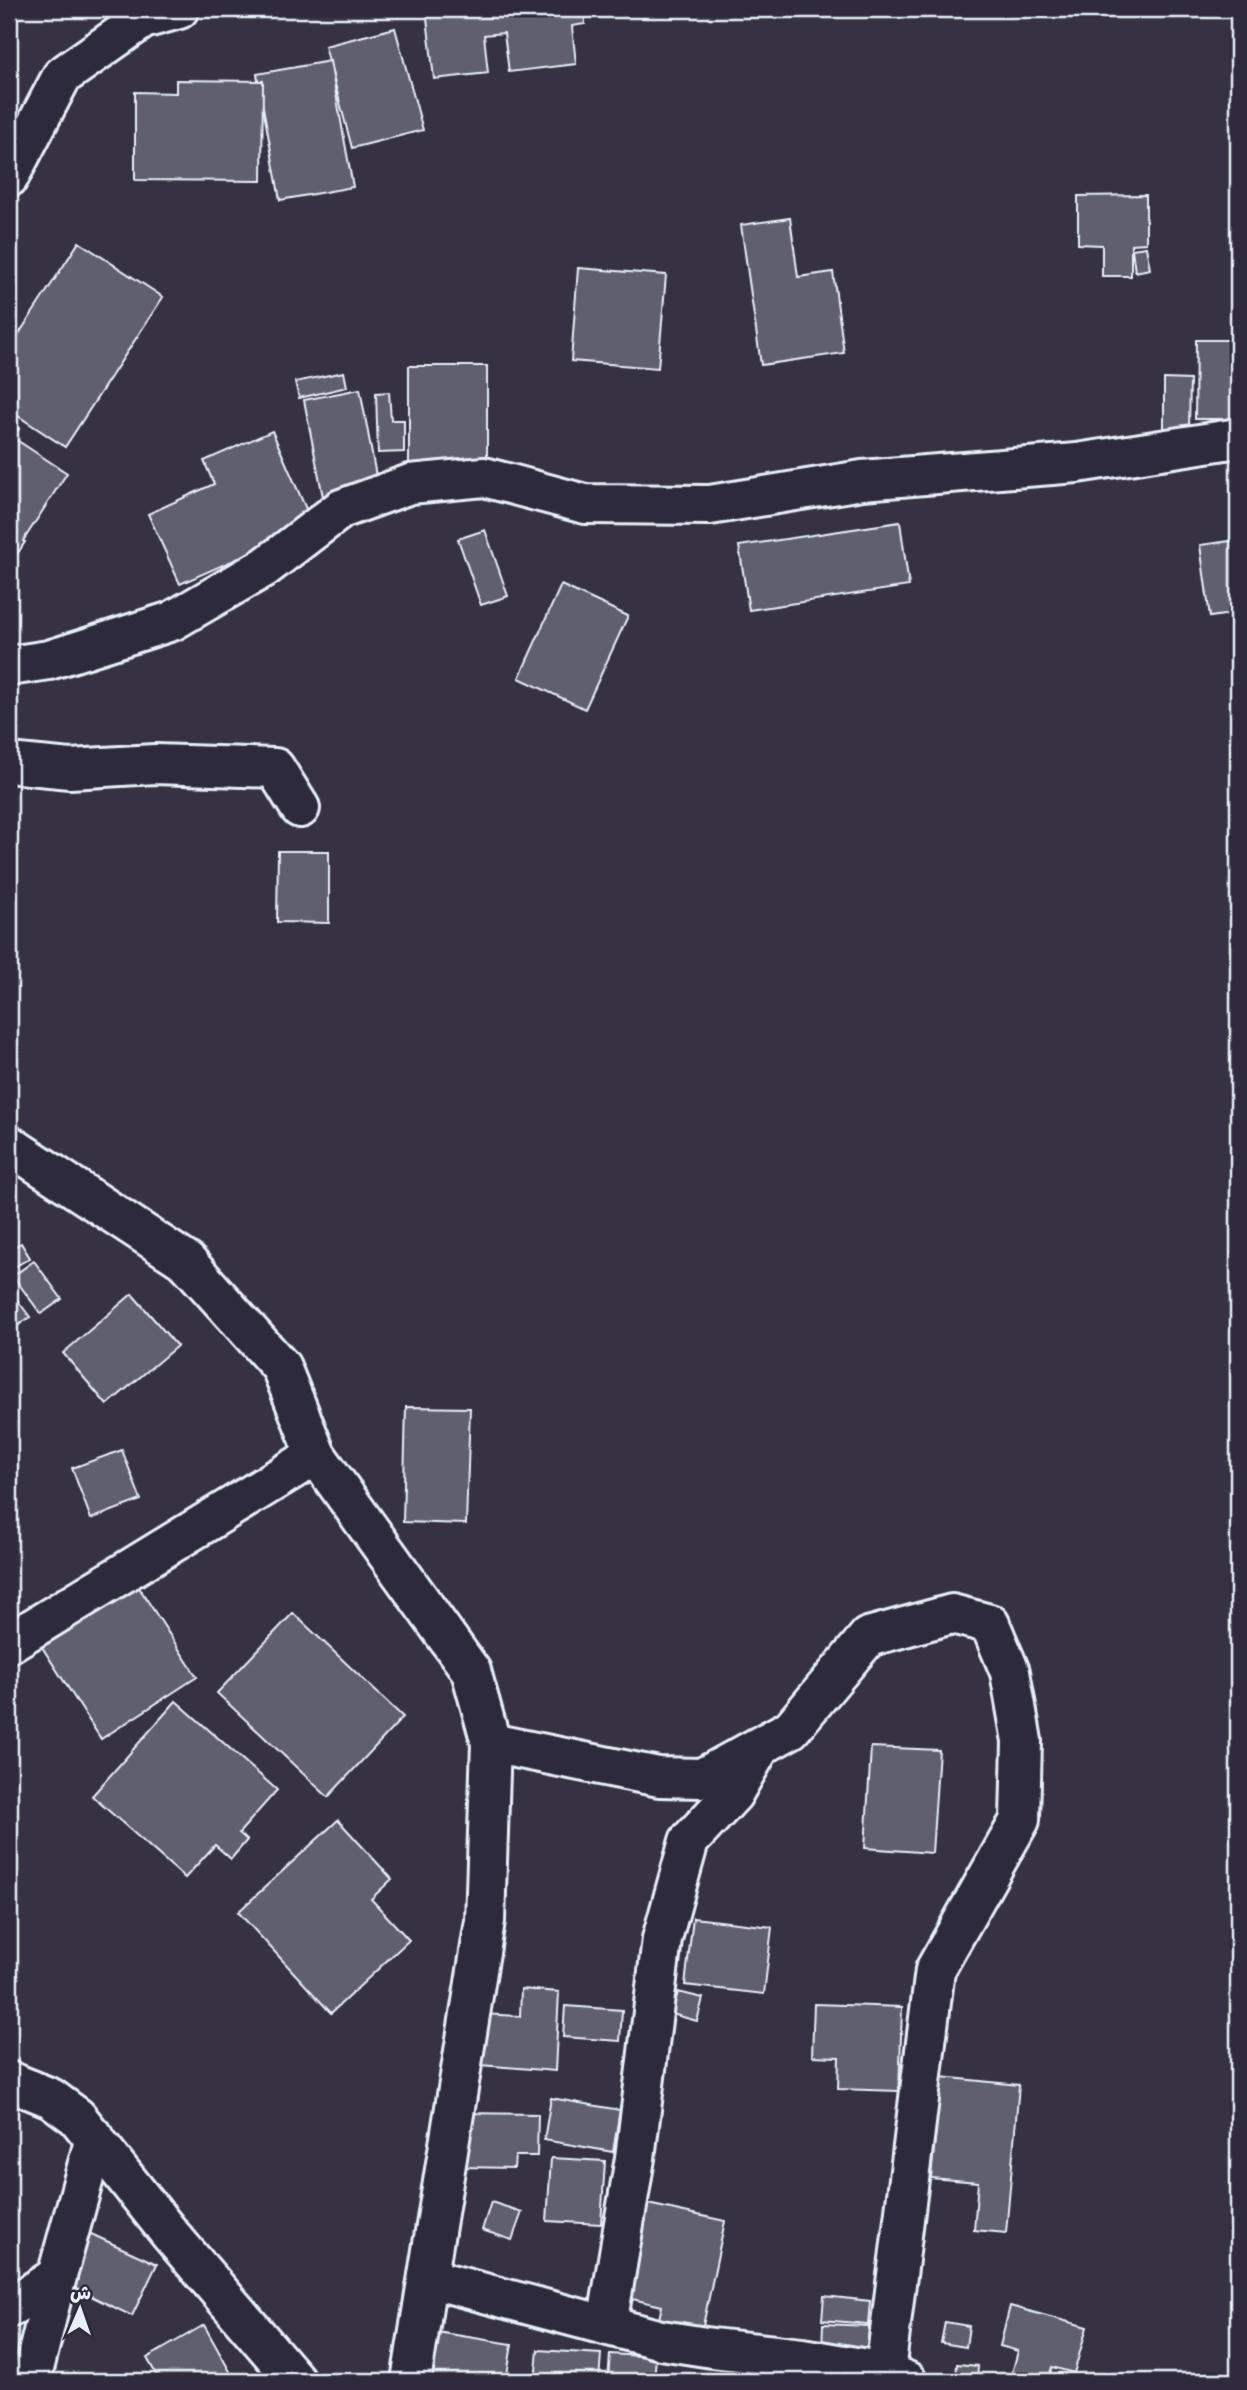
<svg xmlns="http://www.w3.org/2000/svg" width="1247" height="2390" font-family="Delius,'Playpen Sans Arabic',sans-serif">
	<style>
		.building { fill: #605e6e; stroke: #e8f1f8; stroke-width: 2 }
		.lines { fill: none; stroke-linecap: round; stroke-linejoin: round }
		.minor-casing { stroke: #e8f1f8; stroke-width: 44 }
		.minor { stroke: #2f2a3d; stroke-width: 38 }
	</style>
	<rect width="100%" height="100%" fill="#363244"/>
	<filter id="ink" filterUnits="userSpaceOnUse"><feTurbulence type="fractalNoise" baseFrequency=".0143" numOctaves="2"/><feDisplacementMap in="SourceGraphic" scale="14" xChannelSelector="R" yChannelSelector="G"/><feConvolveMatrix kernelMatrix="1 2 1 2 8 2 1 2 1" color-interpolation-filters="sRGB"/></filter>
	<g filter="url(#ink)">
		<g class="building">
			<polygon points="426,9 584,9 585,24 572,26 576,64 509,72 504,33 484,35 488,73 434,79"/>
			<polygon points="395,28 423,130 352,148 325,46"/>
			<polygon points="330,61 353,187 280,200 257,74"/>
			<polygon points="176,80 263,81 262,181 135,180 135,92 176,93"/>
			<polygon points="1146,195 1146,243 1131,244 1131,276 1102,276 1102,245 1078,244 1078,196"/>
			<polygon points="790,218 798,277 833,272 844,353 761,365 741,225"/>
			<polygon points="79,242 163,297 65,447 9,410 9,349"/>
			<polygon points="1146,247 1150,269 1135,272 1132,249"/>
			<polygon points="578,268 666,275 658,368 571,361"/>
			<polygon points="1196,340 1238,340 1238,419 1195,419"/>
			<rect x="409" y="366" width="78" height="98"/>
			<polygon points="344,372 347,387 299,398 295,382"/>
			<polygon points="1164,379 1190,380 1189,428 1164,428"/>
			<polygon points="360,389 378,487 323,497 304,400"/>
			<polygon points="389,392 391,420 404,420 404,452 378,453 376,393"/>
			<polygon points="9,421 19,429 9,442"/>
			<polygon points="272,431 313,525 180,584 148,514 214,484 204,461"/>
			<polygon points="15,439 67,473 23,541 25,542 9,567 9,449"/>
			<polygon points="900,522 909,586 749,610 739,546"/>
			<polygon points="485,530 508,596 481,605 458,539"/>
			<polygon points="1238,540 1238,613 1210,617 1200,545"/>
			<polygon points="561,585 628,616 585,709 519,678"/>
			<polygon points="278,851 329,851 329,923 277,922"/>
			<polygon points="21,1243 30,1258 9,1270 9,1250"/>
			<polygon points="34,1261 62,1299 41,1314 13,1276"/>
			<polygon points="9,1289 30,1317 10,1331 9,1329"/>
			<polygon points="132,1294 177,1346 107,1405 63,1353"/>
			<polygon points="406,1407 470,1408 466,1524 403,1522"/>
			<polygon points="122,1450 141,1500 91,1519 72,1468"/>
			<polygon points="138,1586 197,1677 101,1739 42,1647"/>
			<polygon points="293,1613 403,1717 328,1797 217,1693"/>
			<polygon points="176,1701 277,1790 239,1833 247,1840 231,1859 215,1845 185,1878 92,1796"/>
			<polygon points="871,1747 939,1750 932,1853 865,1848"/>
			<polygon points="338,1820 392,1879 371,1899 409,1940 331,2013 238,1912"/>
			<polygon points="693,1918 772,1927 764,1994 685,1985"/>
			<polygon points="521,1989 559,1992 555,2071 480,2065 483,2014 520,2016"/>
			<polygon points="678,1992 703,1998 697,2021 672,2014"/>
			<polygon points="814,2004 902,2007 899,2091 838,2089 839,2057 812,2056"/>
			<polygon points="565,2006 622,2010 620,2041 563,2037"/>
			<polygon points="941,2077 1019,2085 1006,2233 974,2230 978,2182 931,2178"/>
			<polygon points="551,2098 620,2110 613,2152 544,2140"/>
			<polygon points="461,2113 538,2114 537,2156 515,2156 514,2168 461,2167"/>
			<polygon points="551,2158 605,2161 601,2224 547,2221"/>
			<polygon points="491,2202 522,2212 512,2240 482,2230"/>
			<polygon points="648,2204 725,2221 700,2340 656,2331 662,2306 628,2298"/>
			<polygon points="91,2234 157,2264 132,2316 68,2285"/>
			<polygon points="824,2296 870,2301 868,2324 822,2320"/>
			<polygon points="1010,2306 1087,2327 1074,2373 1052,2367 1048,2381 1010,2381 1018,2351 1000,2346"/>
			<polygon points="945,2322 969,2326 966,2347 941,2343"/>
			<polygon points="823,2324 869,2326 867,2354 822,2351"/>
			<polygon points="204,2325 232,2375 221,2381 160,2381 147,2358"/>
			<polygon points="437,2332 512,2344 506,2381 429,2381"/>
			<polygon points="538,2350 601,2354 599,2381 535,2381"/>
			<polygon points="610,2354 656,2357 654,2381 608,2381"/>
			<polygon points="957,2364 978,2366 977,2381 956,2381"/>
		</g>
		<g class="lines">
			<g class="minor-casing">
				<g id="minor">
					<polyline points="9,177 62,76 143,19 179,9"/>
					<polyline points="9,666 49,660 172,621 265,567 341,509 410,484 484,477 585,504 710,505 862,480 1077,463 1238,438"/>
					<polyline points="9,763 70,769 155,764 275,768 300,808"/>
					<polyline points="9,1145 187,1262 281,1367 316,1455 471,1671 491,1743 485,1921 411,2381"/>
					<polyline points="9,1643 316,1455"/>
					<polyline points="491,1743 659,1777 702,1778 791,1729 868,1637 952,1614 990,1624 1010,1672 1022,1741 1020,1820 935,1970 885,2372"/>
					<polyline points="9,2081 51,2098 77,2117 170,2234 296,2381"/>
					<polyline points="428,2278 661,2340 712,2348 802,2358 885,2372 907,2381"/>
					<polyline points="9,2308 57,2276"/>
					<polyline points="607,2325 635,2158 662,1939 689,1841 733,1794 760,1747"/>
					<polyline points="31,2381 57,2276 95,2138"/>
				</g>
			</g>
			<use href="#minor" class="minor"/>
		</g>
	</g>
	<rect width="1247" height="2390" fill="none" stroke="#2f2a3d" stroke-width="35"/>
	<rect x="18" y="18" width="1212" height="2355" fill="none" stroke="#e8f1f8" stroke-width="2.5" filter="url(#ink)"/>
	<g transform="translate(80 2309) rotate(2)" stroke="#2f2a3d" stroke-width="5" paint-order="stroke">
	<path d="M0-5L12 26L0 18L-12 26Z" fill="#e8f1f8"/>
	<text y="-10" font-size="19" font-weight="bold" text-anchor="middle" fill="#e8f1f8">ش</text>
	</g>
</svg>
